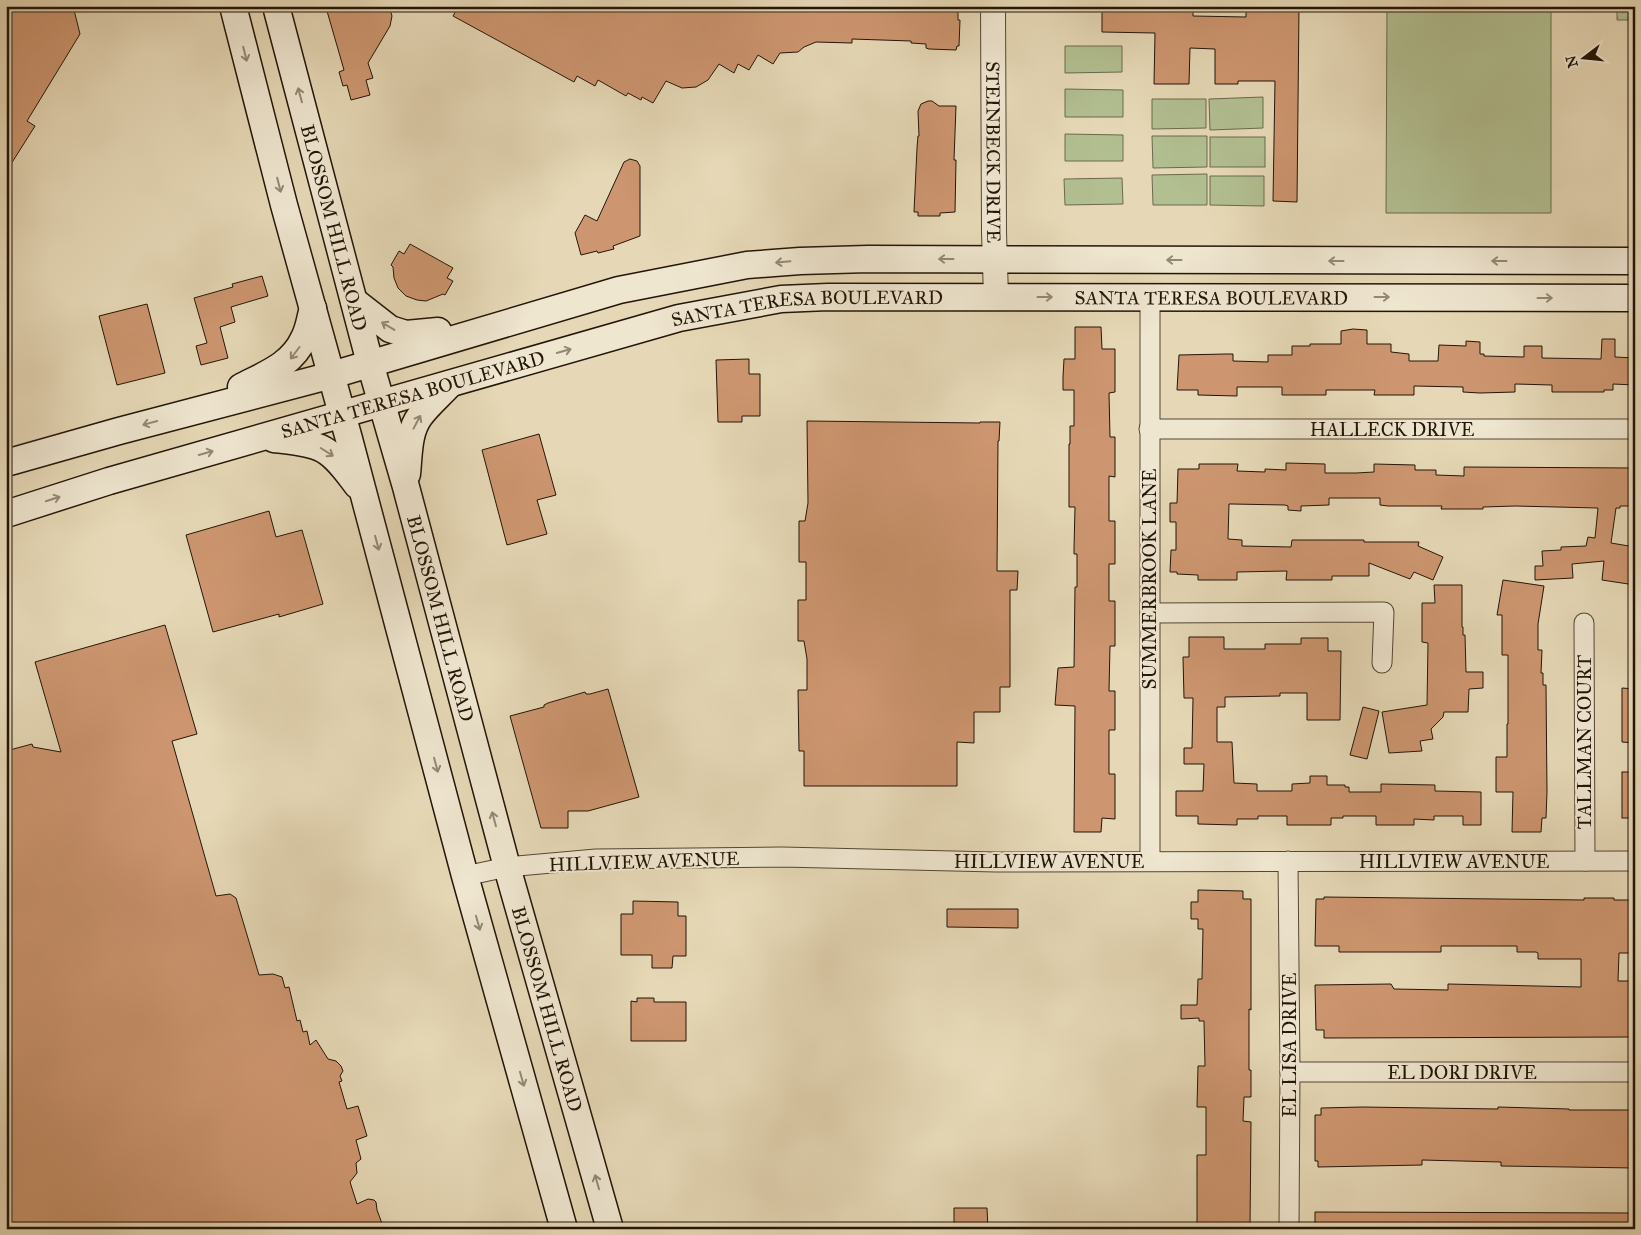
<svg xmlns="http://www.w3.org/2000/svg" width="1641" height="1235" font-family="'IM FELL Great Primer',serif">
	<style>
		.grass { fill: url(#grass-dots); stroke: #6a6a4c }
		.pitch { fill: #b2bf91; stroke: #6a6a4c }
		.building { fill: #cd9670; stroke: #231508 }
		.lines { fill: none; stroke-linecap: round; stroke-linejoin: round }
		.minor-casing { stroke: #544634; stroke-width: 21 }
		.tertiary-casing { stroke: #544634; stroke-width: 26 }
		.secondary-casing { stroke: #231508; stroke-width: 29 }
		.minor { stroke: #efe6d0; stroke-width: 19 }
		.tertiary { stroke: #efe6d0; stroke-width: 24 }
		.secondary { stroke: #efe6d0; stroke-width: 26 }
		.oneway { stroke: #938876 }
		.labels { text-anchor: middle; stroke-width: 4; stroke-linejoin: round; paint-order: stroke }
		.street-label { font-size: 19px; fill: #231508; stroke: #efe6d0 }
	</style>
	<defs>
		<pattern id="grass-dots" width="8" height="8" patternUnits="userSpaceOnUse" patternTransform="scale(1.25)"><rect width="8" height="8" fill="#b2bf91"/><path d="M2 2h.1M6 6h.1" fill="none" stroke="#99a37c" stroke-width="1.8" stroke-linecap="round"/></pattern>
	</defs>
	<rect width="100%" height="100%" fill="#e6d8b6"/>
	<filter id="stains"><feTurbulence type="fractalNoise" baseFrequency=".004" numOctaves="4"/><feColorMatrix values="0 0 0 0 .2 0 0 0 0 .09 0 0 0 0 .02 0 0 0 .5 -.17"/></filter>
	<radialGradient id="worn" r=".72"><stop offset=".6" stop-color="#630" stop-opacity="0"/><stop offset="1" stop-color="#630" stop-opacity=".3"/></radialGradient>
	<polygon class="grass" points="1613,6 1635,6 1635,20 1617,20 1617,13"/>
	<g class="pitch">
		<polygon points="1387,6 1551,6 1551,213 1386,213"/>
		<polygon points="1065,46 1122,46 1122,72 1065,73"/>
		<polygon points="1065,89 1123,90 1123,117 1065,117"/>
		<polygon points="1263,97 1263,128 1210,130 1209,99"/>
		<polygon points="1152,99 1206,99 1206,128 1152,129"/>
		<polygon points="1065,134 1123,135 1123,161 1065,161"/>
		<polygon points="1152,136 1207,136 1207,167 1153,168"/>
		<rect x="1210" y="137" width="55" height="30"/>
		<polygon points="1207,174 1207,205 1153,205 1152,175"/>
		<polygon points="1210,176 1264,176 1264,206 1210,205"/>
		<polygon points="1122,178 1123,204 1065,205 1064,179"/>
	</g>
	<g class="building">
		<polygon points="6,6 73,6 80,34 27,121 35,126 6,172"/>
		<polygon points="335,6 389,6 392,16 390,26 368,63 373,78 366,80 370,95 351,100 347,85 343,86 339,72 344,70 327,11 327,8"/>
		<polygon points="459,6 958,6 958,20 960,20 959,46 957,46 956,50 929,49 926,48 926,44 911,43 911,41 852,39 852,43 816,42 804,47 798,52 780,53 773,64 758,55 749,70 738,64 734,73 719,64 708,80 696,87 682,88 666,81 653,103 642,97 641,100 628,93 626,96 598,80 595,86 577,76 574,82 453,16"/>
		<polygon points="1102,6 1193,6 1193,16 1246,17 1246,6 1299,6 1297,202 1273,201 1275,81 1238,81 1238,84 1215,84 1215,49 1190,48 1189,84 1154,84 1155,33 1102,32"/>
		<polygon points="928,101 932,101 939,106 956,106 954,160 956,160 955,212 940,213 940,216 918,216 918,212 914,212 917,148 918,136 919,136 918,111 921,104"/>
		<polygon points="630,159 637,161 640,166 640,236 613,246 614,249 598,253 597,251 581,255 575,233 585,215 597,221 624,162"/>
		<polygon points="410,244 453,268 447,278 453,281 445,295 443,294 426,301 417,300 406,296 398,288 394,278 393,267 391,265 399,251 404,254"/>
		<polygon points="262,276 268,296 231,307 235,322 220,327 228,358 201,365 196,346 207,343 194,298 233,287 232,284"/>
		<polygon points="147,304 165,373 117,385 99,316"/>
		<polygon points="1075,327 1101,327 1102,349 1115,349 1115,392 1109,393 1110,437 1115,437 1115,477 1109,476 1109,521 1115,521 1115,564 1109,564 1109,601 1115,601 1115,646 1110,646 1109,691 1115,691 1115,730 1109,730 1109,774 1115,774 1115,819 1102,818 1101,832 1074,832 1075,706 1055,705 1058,668 1074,667 1075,587 1077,587 1077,554 1074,554 1074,549 1075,507 1069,507 1069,444 1070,444 1070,426 1074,426 1074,390 1063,390 1063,377 1064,359 1075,359"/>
		<polygon points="1353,329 1367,330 1367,344 1391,344 1391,352 1409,354 1409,361 1438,361 1439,345 1466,346 1466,341 1480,342 1480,354 1484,354 1484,356 1524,357 1524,346 1542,346 1542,358 1601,359 1602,339 1615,339 1615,357 1635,358 1635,385 1613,384 1613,390 1604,390 1604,392 1552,392 1552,385 1515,384 1515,392 1480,393 1463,392 1463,387 1414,386 1414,395 1374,395 1375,390 1326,390 1326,395 1282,395 1282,387 1237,387 1237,396 1198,395 1198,390 1177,390 1179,355 1226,354 1233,354 1233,361 1268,362 1268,355 1292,355 1292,346 1310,346 1310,344 1341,344 1341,331"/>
		<polygon points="749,359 749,374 760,374 760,416 742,416 742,422 718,422 716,360"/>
		<polygon points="807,421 980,423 980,422 1000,422 999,441 998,441 997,571 1018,571 1017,590 1010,590 1010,687 1000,687 1000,712 974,712 974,743 957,742 957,786 804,786 804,751 799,751 798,690 807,690 807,659 804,641 798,641 798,600 806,600 806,562 799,562 799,521 805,521 808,503"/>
		<polygon points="539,434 556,495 537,500 547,534 507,545 482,450"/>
		<polygon points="1286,463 1325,464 1325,473 1356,473 1374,472 1374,464 1415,465 1415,470 1436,470 1436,475 1464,476 1464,467 1635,468 1635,506 1620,506 1620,508 1616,508 1611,543 1635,547 1635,585 1602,580 1604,561 1572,564 1573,578 1535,580 1535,566 1543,566 1542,551 1561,550 1561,547 1586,546 1588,537 1595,538 1598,508 1515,506 1483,507 1483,509 1441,509 1442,506 1388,506 1380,505 1380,498 1329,498 1329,505 1301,506 1301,511 1288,510 1288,506 1285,505 1232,504 1229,504 1228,539 1242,540 1242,546 1291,547 1292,540 1364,540 1364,542 1419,542 1418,546 1443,557 1433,580 1414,572 1410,579 1369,563 1369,576 1332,576 1332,580 1286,580 1287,571 1237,572 1237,580 1198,580 1198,575 1177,574 1177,572 1170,572 1171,550 1176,550 1176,522 1170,522 1170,503 1177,503 1178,469 1199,469 1199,464 1238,464 1237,471 1265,472 1265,469 1286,470"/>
		<polygon points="269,511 276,537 302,530 323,604 279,617 279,614 213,632 186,535"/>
		<polygon points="1503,580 1544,586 1538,624 1538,650 1542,650 1541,673 1543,673 1543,685 1546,685 1547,792 1546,818 1542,818 1541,832 1512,832 1513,792 1496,792 1496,757 1507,757 1507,724 1508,724 1508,655 1502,655 1502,615 1497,615"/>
		<polygon points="1434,585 1462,585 1462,627 1463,627 1463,635 1465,635 1466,672 1483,672 1483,688 1469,689 1468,712 1444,712 1443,717 1431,729 1433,739 1420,741 1422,751 1389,753 1382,712 1427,705 1428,643 1422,642 1422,603 1435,603"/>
		<polygon points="165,625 197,734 172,741 216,896 230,894 236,898 259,975 273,974 282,977 285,988 289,987 297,1021 300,1020 303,1032 307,1031 310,1045 316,1040 328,1059 336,1061 341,1066 343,1071 340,1076 342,1081 339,1082 347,1109 358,1106 367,1136 356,1140 361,1159 356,1163 357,1173 350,1182 357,1204 368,1199 374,1200 376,1202 377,1210 384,1229 6,1229 6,751 32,744 33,747 61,752 35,662"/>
		<polygon points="1189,637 1224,637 1224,649 1265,649 1265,644 1301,644 1301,638 1328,638 1328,651 1341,651 1340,720 1307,720 1307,693 1280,693 1280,696 1225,697 1225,707 1217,707 1217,742 1232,742 1234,783 1257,784 1257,791 1292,791 1292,784 1310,783 1310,776 1327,776 1327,785 1345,785 1345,787 1349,787 1349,792 1381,792 1381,784 1435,785 1435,791 1481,792 1481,825 1463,825 1463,816 1434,816 1434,820 1414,819 1414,825 1376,825 1376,816 1343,816 1343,818 1331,818 1331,825 1287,825 1287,816 1258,816 1258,819 1237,819 1237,825 1198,824 1198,816 1176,816 1176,791 1203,791 1204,764 1184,764 1184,748 1192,748 1193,698 1184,698 1183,657 1189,657"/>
		<polygon points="1622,688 1635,689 1635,743 1622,742"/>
		<polygon points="608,689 639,797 588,811 568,811 568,828 541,828 510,716 544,707 544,705 548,703 585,692 586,694 590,694"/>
		<polygon points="1363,707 1379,711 1367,759 1350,755"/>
		<rect x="1622" y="772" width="13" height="46"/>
		<polygon points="1198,890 1243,891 1243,899 1251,899 1251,1010 1249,1009 1249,1070 1251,1070 1251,1097 1244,1097 1243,1121 1251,1122 1250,1229 1197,1229 1197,1155 1206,1155 1206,1107 1197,1107 1198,1066 1205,1066 1204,1021 1199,1021 1199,1018 1181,1019 1181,1005 1197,1005 1198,979 1202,979 1203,929 1198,929 1198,919 1191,919 1191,902 1198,902"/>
		<polygon points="1324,897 1584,900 1584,898 1614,898 1614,900 1635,900 1635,953 1619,953 1618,981 1635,981 1635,1037 1324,1038 1324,1030 1316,1030 1315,985 1391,984 1394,989 1448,990 1448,984 1581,987 1581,959 1538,959 1538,953 1536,952 1517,952 1517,946 1441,946 1441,952 1339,952 1339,946 1315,946 1316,899 1324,899"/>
		<polygon points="633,901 678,902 678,916 686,916 686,956 673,956 672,968 652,968 652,955 621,955 621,914 633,914"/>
		<polygon points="947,909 1018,909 1018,928 947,927"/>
		<polygon points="637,998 654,998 654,1002 686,1002 686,1041 631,1041 631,1001 637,1002"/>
		<polygon points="1362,1107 1498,1109 1498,1107 1569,1109 1569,1110 1635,1110 1635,1168 1501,1166 1501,1162 1422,1160 1422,1165 1318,1167 1318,1161 1315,1161 1315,1115 1321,1115 1321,1108"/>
		<polygon points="954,1208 987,1208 988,1229 954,1229"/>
		<polygon points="1315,1212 1635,1213 1635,1229 1315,1229"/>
	</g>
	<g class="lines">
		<g class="minor-casing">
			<g id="minor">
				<polyline points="1149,429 1635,429"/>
				<polyline points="1150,613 1384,612 1382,663"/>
				<polyline points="1584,623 1585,861"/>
				<polyline points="1150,861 1150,297"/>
				<polyline points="1288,861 1290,1072 1289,1229"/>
				<polyline points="465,876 507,867 596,859 782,857 996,862 1635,861"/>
				<polyline points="1290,1072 1635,1072"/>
			</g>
		</g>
		<g class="tertiary-casing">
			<g id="tertiary">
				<path id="s1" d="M 993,6 L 994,232 L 996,297"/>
			</g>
		</g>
		<g class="secondary-casing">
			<g id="secondary">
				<polyline points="233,6 284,205 349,439 465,876 564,1229"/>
				<path id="s2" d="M 276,6 L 370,363 L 406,487 L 507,867 L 610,1229"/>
				<polyline points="354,301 390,329 406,334 438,331"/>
				<path d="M 241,387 C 266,374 292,365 304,338 C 309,329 310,318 313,308"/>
				<path d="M 274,439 C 322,445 327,444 357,485"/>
				<polyline points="6,463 119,431 332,375 619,290 747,265 800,261 868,259 1635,261"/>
				<path d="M 407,474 C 409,455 408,432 420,416 C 428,405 440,395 450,384"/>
				<path id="s3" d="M 6,514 L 109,481 L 679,318 L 781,299 L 828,297 L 1635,298"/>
			</g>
		</g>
		<use href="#minor" class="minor"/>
		<use href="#tertiary" class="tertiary"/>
		<use href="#secondary" class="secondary"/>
	</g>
	<defs><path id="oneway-shaft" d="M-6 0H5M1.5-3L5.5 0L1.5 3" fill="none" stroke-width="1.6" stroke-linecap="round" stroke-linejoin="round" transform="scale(1.25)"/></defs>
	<g class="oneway">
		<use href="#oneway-shaft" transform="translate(245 54) rotate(76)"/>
		<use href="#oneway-shaft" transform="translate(300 95) rotate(-105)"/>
		<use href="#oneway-shaft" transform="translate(279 185) rotate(76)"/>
		<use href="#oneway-shaft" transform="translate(946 259) rotate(-180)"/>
		<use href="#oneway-shaft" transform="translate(1174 260) rotate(-180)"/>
		<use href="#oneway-shaft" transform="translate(1336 261) rotate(-180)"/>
		<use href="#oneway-shaft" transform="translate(1499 261) rotate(180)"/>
		<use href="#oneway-shaft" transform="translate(783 262) rotate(175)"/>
		<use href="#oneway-shaft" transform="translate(1045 297)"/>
		<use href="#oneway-shaft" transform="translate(1382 297)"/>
		<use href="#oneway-shaft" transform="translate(1545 298)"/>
		<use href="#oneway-shaft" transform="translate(388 326) rotate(-149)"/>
		<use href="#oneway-shaft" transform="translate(564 351) rotate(-16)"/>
		<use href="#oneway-shaft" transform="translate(295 353) rotate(127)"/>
		<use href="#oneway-shaft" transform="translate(417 422) rotate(-62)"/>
		<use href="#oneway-shaft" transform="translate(150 423) rotate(165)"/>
		<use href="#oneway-shaft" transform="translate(327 452) rotate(32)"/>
		<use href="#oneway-shaft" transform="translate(206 453) rotate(-16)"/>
		<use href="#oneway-shaft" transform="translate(53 499) rotate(-18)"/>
		<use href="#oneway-shaft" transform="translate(377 543) rotate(75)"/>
		<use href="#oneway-shaft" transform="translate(436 765) rotate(75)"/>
		<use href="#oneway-shaft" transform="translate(494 819) rotate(-105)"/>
		<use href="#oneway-shaft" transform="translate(478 923) rotate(74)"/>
		<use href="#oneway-shaft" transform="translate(522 1079) rotate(74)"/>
		<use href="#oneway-shaft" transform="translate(597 1182) rotate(-106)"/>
	</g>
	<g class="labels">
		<g class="street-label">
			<text dy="7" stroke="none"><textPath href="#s1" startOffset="146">STEINBECK DRIVE</textPath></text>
			<text dy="7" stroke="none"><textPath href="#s2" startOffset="229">BLOSSOM HILL ROAD</textPath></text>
			<text dy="7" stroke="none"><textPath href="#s3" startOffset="1235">SANTA TERESA BOULEVARD</textPath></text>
			<text dy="7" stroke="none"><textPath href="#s3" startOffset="830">SANTA TERESA BOULEVARD</textPath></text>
			<text dy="7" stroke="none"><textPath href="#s3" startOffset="424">SANTA TERESA BOULEVARD</textPath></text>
			<text x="1392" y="436">HALLECK DRIVE</text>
			<text transform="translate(1149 579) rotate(-90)" y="7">SUMMERBROOK LANE</text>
			<text dy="7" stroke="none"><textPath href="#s2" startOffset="634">BLOSSOM HILL ROAD</textPath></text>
			<text transform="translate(1584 742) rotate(-90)" y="7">TALLMAN COURT</text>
			<text transform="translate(644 861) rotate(-2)" y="7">HILLVIEW AVENUE</text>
			<text x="1049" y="868">HILLVIEW AVENUE</text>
			<text x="1454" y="868">HILLVIEW AVENUE</text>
			<text dy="7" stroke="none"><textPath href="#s2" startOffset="1039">BLOSSOM HILL ROAD</textPath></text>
			<text transform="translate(1289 1045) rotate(-90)" y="7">EL LISA DRIVE</text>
			<text x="1462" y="1079">EL DORI DRIVE</text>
		</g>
	</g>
	<rect width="1641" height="1235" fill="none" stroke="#e6d8b6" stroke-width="25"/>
	<rect x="8" y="8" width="1626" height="1220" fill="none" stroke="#231508" stroke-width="2.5"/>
	<rect x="12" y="12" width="1616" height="1210" fill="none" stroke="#231508"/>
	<g transform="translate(1584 58) rotate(254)" stroke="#efe6d0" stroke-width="4" paint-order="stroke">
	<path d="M0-4L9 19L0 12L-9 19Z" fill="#231508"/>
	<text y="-8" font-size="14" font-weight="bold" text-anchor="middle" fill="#231508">N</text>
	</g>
	<rect width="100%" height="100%" filter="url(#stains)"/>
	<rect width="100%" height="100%" fill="url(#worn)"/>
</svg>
